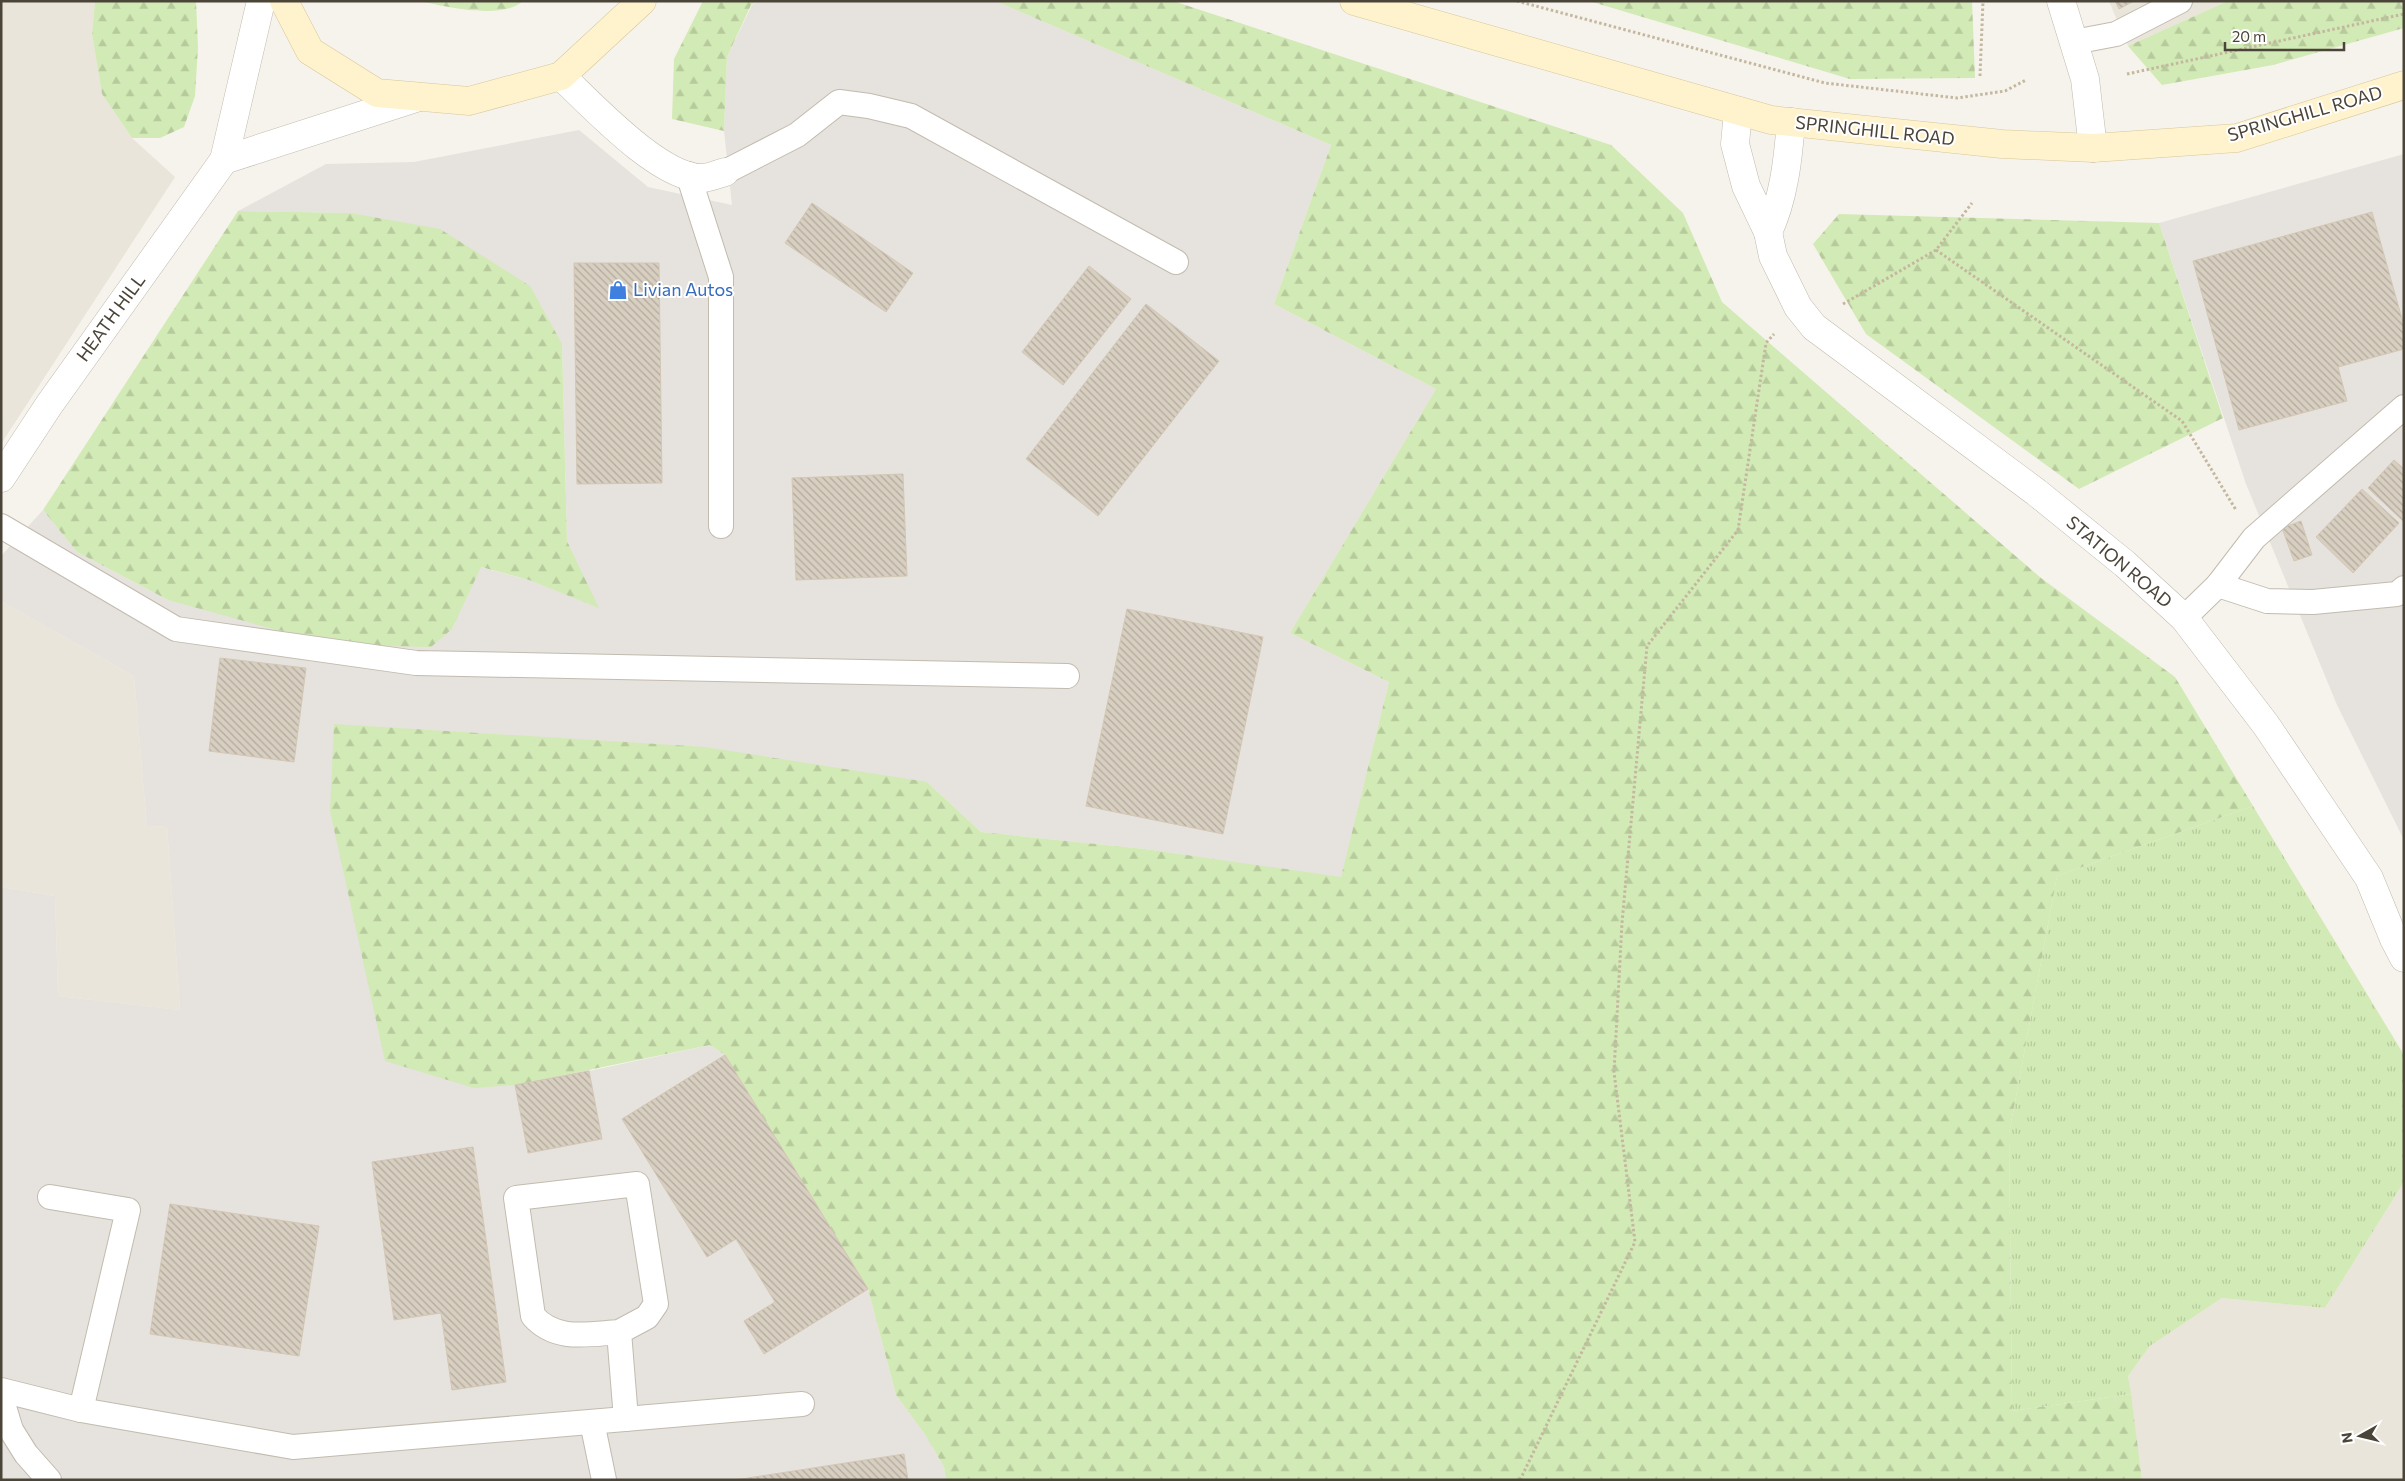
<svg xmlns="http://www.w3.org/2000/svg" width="2405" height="1481" font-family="Commissioner,sans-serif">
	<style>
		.residential { fill: #eae5da }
		.industrial { fill: #e6e2dd }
		.grass { fill: url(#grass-tufts) }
		.forest { fill: url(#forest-firs) }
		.building { fill: url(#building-back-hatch); stroke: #d3c7b4 }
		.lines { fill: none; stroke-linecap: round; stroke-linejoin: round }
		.service-casing { stroke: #c2bbae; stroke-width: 26 }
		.minor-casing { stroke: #c2bbae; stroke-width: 29 }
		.tertiary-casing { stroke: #c2bbae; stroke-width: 29 }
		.secondary-casing { stroke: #d6c79b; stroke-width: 29 }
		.path { stroke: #c4b79f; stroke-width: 3; stroke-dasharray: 2.5 2.5; stroke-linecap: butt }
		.service { stroke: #fff; stroke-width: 24 }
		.minor { stroke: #fff; stroke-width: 28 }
		.tertiary { stroke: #fff; stroke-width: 28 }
		.secondary { stroke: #fff3cd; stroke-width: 28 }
		.labels { text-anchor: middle; stroke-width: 4; stroke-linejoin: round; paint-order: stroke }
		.street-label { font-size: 18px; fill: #4b4439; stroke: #fff }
		.shop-label { font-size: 18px; fill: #366cbe; stroke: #fff; text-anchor: start }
	</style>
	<defs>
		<pattern id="grass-tufts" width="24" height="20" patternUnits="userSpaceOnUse" patternTransform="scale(1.25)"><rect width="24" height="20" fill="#d2eab5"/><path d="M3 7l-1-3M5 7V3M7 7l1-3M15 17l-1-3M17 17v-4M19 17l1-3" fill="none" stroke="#b6ca9c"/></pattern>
		<pattern id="forest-firs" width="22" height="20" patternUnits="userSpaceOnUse" patternTransform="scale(1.25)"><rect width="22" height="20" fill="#d2eab5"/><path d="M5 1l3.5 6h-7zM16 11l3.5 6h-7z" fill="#b6ca9c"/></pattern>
		<pattern id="building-back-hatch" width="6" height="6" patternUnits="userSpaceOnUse" patternTransform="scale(1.25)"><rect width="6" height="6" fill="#d8cfc1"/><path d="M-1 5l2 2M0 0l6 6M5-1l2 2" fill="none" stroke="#b1aa9e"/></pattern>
	</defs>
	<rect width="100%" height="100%" fill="#f6f3ec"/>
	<g class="residential">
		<polygon points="1,1 95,1 92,34 102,94 132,138 175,177 1,444"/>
		<polygon points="2109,1 2228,1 2128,46"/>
		<polygon points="1,601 134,676 147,827 167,826 180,1010 58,996 55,896 1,887"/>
		<polygon points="2404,1182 2404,1480 2142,1480 2128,1376 2150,1346 2222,1298 2325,1308"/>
	</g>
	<g class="industrial">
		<polygon points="757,1 995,1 1331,145 1274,304 1436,389 1290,633 1389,682 1341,878 1145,849 981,832 927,782 589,1071 710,1045 725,1055 868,1289 896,1395 926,1436 944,1467 946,1480 1,1480 1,887 55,896 58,996 180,1010 167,826 147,827 134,676 1,601 1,556 43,510 77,552 168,600 452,629 480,567 529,580 598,607 567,541 562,344 350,213 238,211 326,164 414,162 579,130 648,187 732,205 724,131 727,57 752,5"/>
		<polygon points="2404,154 2404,840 2337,705 2246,484 2159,223"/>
	</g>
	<polygon class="grass" points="2253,806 2404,1055 2404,1182 2325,1308 2222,1298 2150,1346 2128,1376 2131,1394 2012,1411 2009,1134 2057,876"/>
	<g class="forest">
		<polygon points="95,1 196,1 198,47 195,96 184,127 160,138 132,138 102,94 92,34"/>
		<path d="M 420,1 L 523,1 C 502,20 446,7 420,1 Z"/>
		<polygon points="703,1 757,1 751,5 727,57 724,131 672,119 674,59"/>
		<polygon points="995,1 1173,1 1611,145 1683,213 1722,302 2041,578 2175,677 2253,806 2057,876 2009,1134 2012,1411 2131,1394 2142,1480 946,1480 944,1467 926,1436 896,1395 868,1289 725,1055 710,1045 515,1085 474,1088 385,1061 330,811 334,724 705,747 927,782 981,832 1145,849 1341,877 1389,682 1290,633 1436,389 1274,304 1331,145"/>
		<polygon points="1589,1 1972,1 1975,78 1850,79"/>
		<polygon points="2228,1 2404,1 2404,28 2273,65 2162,85 2128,46"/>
		<polygon points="238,211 350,213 440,229 530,286 562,344 567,541 599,608 529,580 481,567 452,629 431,647 382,646 277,630 168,600 77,552 43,510"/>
		<polygon points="1839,214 2159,223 2223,418 2079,489 1866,334 1813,244"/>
	</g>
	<g class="building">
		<polygon points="2115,1 2134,1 2119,9"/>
		<polygon points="812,203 913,273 886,312 785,243"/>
		<polygon points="2372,212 2404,326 2404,349 2338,367 2347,401 2239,430 2193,261"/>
		<polygon points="574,263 659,263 662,483 577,484"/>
		<polygon points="1089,266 1131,299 1063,385 1022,352"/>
		<polygon points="1146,304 1219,361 1098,516 1026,459"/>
		<polygon points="2394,460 2404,469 2404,522 2368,488"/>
		<polygon points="903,474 907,576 796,580 792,478"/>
		<polygon points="2362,489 2399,523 2353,573 2316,537"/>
		<polygon points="2301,521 2312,555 2294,561 2282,528"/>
		<polygon points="1127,609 1263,637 1223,834 1086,806"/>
		<polygon points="220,658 306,668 294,762 209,751"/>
		<polygon points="725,1055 868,1289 764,1354 744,1321 775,1302 736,1239 707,1257 622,1119"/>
		<polygon points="589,1071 602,1139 528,1153 515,1085"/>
		<polygon points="473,1147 506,1382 452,1390 441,1313 394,1320 372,1162"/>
		<polygon points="170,1204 319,1226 299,1356 150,1334"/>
		<polygon points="904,1454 908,1480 735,1480"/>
	</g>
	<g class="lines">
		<g class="service-casing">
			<g id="service">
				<polyline points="2074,42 2116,34 2180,1"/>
				<polyline points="725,172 797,135 839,102 869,106 911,116 1176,262"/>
				<polyline points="688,174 721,277 721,526"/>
				<polyline points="1,526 176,629 416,663 1067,676"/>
				<polyline points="2218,585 2267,601 2313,602 2397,594 2404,588"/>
				<polyline points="2184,618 2218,585 2254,538 2404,407"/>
				<polyline points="50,1197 128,1210 81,1410"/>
				<path d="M 619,1332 C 588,1334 556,1342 533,1316 L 516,1198 L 637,1184 L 656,1304 L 647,1317 L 619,1332 L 626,1419"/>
				<polyline points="1,1390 81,1410 293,1447 802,1404"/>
				<polyline points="1,1397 11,1430 26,1454 49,1480"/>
				<polyline points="592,1422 604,1480"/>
			</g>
		</g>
		<g class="minor-casing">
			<g id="minor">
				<polyline points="2061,1 2085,79 2093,148"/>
				<path d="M 561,76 C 592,105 659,178 702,178 C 709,178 718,174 725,172"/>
				<polyline points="1738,111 1735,144 1746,186 1768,232 1773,256 1798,307 1814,327 2036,492 2125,564 2184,618 2266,725 2369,878 2394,939 2404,958"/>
				<path d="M 1768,232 C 1784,198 1788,159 1791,122"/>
			</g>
		</g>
		<g class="tertiary-casing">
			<g id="tertiary">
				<polyline points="224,160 419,97"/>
				<polyline points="1,478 49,405 224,160 261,1"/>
			</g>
		</g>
		<g class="secondary-casing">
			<g id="secondary">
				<polyline points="284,1 310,51 377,93 469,101 561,76 642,1"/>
				<polyline points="1354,1 1771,120 2002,144 2093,148 2237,138 2404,85"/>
			</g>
		</g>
		<g class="path">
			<polyline points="1517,1 1825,83 1957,98 2005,91 2026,80"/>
			<polyline points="2127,74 2404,14"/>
			<polyline points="1980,76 1983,1"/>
			<polyline points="1936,250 2182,421 2236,510"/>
			<polyline points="1843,304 1936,250 1972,203"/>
			<polyline points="1520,1480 1635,1242 1614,1072 1622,923 1647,646 1738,530 1766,343 1774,334"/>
		</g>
		<use href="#service" class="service"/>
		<use href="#minor" class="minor"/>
		<use href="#tertiary" class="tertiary"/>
		<use href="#secondary" class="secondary"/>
	</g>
	<defs>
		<g id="shop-bare" transform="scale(1.5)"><path d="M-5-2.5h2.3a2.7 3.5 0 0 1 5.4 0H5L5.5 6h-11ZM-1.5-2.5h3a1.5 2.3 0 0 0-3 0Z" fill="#3f7fe0" stroke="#fff" stroke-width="2.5" paint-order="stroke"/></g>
	</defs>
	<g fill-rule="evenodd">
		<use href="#shop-bare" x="618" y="290"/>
	</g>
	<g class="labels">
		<g class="street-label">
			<text transform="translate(2305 114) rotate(-16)" y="6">SPRINGHILL ROAD</text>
			<text transform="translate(1875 131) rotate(6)" y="6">SPRINGHILL ROAD</text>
			<text transform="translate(111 318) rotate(-54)" y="6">HEATH HILL</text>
			<text transform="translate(2119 562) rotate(40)" y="6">STATION ROAD</text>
		</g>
		<g class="shop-label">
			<text x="633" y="296">Livian Autos</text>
		</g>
	</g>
	<rect width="2405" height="1481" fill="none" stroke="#4b4439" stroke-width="5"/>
	<g transform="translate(2360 1436) rotate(262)" stroke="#ffffff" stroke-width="4" paint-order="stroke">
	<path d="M0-4L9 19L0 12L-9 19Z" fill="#4b4439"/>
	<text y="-8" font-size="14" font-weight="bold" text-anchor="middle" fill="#4b4439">N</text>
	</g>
	<path d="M2225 42v8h119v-8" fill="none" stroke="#4b4439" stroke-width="2.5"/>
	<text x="2232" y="42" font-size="15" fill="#4b4439" stroke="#ffffff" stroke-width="4" paint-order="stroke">20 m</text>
</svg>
